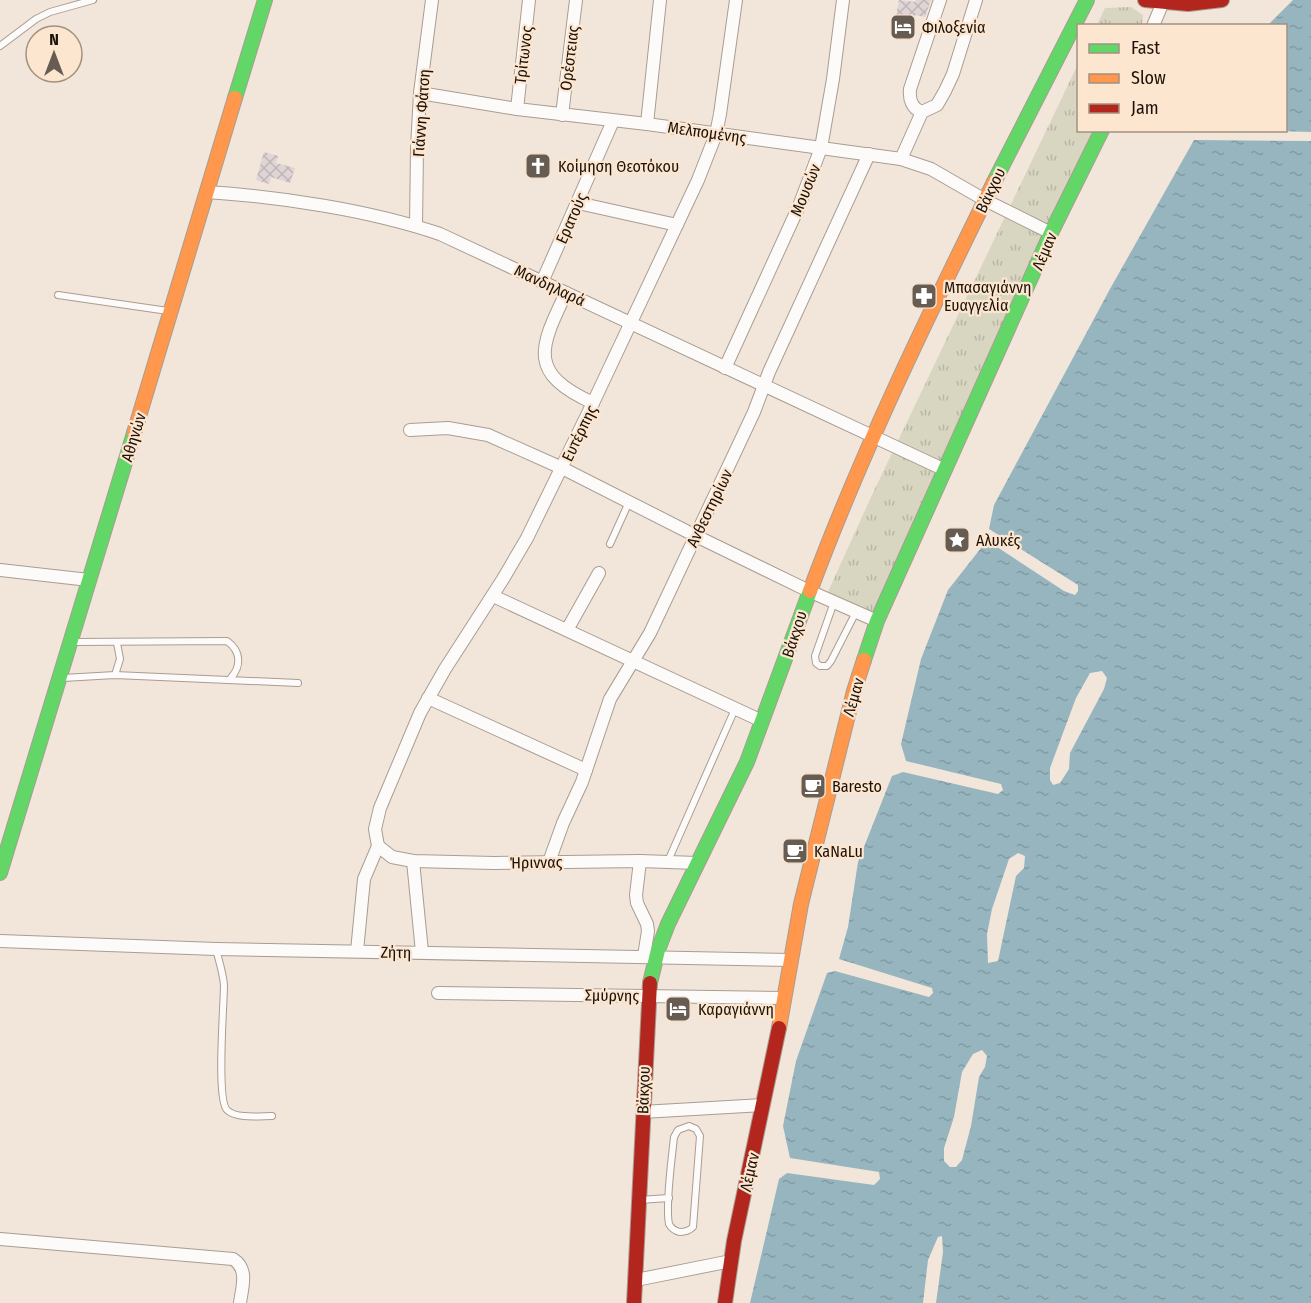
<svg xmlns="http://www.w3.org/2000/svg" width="1311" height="1303" font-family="'Fira Sans Condensed',sans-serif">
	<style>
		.park { fill: url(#park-tufts) }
		.water { fill: url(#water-ripples) }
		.pier { fill: #f2e6da }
		.building { fill: url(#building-cross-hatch) }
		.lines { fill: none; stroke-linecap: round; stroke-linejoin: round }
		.lane-casing { stroke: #a89d93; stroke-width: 8 }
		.street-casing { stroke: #a89d93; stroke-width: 14 }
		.fast-casing { stroke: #a89d93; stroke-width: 16 }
		.slow-casing { stroke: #a89d93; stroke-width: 16 }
		.jam-casing { stroke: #a89d93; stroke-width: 16 }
		.lane { stroke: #fdfbf9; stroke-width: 6 }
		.street { stroke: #fdfbf9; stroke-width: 12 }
		.fast { stroke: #63d668; stroke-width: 14 }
		.slow { stroke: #ff974d; stroke-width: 14 }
		.jam { stroke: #b3261e; stroke-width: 14 }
		.labels { text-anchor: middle; stroke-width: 4.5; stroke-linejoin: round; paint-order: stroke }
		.poi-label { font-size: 16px; fill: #1c1208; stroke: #fde6d0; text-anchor: start }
		.street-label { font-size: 16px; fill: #1c1208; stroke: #fde6d0 }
	</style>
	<defs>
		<pattern id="park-tufts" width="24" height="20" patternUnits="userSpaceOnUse" patternTransform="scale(1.5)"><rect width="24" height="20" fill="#d8d6c1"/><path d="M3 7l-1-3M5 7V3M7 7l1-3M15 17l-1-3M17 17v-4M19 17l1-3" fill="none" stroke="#b9b7a4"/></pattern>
		<pattern id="water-ripples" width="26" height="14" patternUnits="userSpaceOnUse" patternTransform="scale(1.5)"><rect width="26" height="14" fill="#96b5bf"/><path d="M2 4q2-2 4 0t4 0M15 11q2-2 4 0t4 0" fill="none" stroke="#819ba3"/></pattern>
		<pattern id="building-cross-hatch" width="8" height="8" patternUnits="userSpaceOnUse" patternTransform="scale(1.5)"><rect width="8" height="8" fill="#e0d5d6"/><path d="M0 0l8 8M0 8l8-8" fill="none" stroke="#c0b6b6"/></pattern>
	</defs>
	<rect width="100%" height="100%" fill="#f2e6da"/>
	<g class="park">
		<polygon points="1131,7 1143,15 1142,25 1097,25 1105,8"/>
		<polygon points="1078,64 1078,130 1094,131 875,616 827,594 872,495"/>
	</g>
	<g class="water">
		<polygon points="1293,0 1311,0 1311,132 1277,131 1286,130 1286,26 1268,25"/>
		<polygon points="1194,140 1311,141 1311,1303 750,1303 779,1179 787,1173 874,1185 880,1179 879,1172 790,1158 783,1126 796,1061 827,973 835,971 929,997 933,993 932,988 839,959 848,927 858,862 892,776 903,772 998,794 1003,790 1001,784 906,761 901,744 921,659 948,590 981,548 994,545 1064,591 1075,595 1078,591 1078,585 989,529 994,505 1110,289"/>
	</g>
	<g class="pier">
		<polygon points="1102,671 1107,678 1104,689 1070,753 1069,769 1060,783 1053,785 1050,780 1050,768 1076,698 1090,673"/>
		<polygon points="1018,853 1025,856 1024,868 1016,876 998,961 988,963 987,934 992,909 1009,859"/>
		<polygon points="982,1050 987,1056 985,1067 979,1077 971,1126 962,1160 956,1167 950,1167 944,1161 944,1148 954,1117 962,1072 973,1054"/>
		<polygon points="942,1236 943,1252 936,1303 923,1303 928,1260 938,1237"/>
	</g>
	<g class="building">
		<polygon points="899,0 915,2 916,0 931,0 925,17 915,15 910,40 892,36"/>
		<polygon points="264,152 278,156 276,163 295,168 290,183 271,177 269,184 256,180"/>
	</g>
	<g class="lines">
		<g class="lane-casing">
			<g id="lane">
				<polyline points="0,46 36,19 50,12 93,0"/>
				<polyline points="58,295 168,311"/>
				<polyline points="610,544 629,502"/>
				<polyline points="834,602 815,656 816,663 820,666 827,666 831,661 856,612"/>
				<path d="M 74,642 L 227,641 C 241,651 242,666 230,679"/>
				<polyline points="115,675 120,659 117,643"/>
				<polyline points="63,678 115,675 298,683"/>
				<polyline points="668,861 735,709"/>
				<path d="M 216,949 C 219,961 223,973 224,985 C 224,1005 216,1099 227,1110 C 236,1119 260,1116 272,1116"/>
				<path d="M 689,1126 L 696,1129 L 700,1136 L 693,1227 C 689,1231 686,1232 680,1232 C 675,1231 671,1228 669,1224 C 665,1206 672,1157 674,1137 L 678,1130 Z"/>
				<polyline points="639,1200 669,1198"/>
			</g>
		</g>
		<g class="street-casing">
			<g id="street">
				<polyline points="1153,26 1163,2"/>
				<polyline points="420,93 517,109 647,124 901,159 931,169 985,200 1051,233"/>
				<polyline points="517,109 529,0"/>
				<path d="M 922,112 C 912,109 909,99 910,89 L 940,0"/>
				<polyline points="562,115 576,0"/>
				<polyline points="647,124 660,0"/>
				<polyline points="901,159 922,112 937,105 945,91 953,74 976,0"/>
				<path d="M 207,192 C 282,197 369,210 440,234 L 945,470"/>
				<polyline points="578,203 677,225"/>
				<polyline points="416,226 417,148 420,93 432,0"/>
				<polyline points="542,282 613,121"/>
				<path d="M 566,293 C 539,349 528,373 593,403"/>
				<polyline points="725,368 799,206 821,148 833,79 843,0"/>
				<polyline points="410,430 448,428 488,435 562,468 696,536 809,591 877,621"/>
				<polyline points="0,570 89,580"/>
				<polyline points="493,596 762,721"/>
				<polyline points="567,630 599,573"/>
				<polyline points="428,698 586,770"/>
				<polyline points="378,846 375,829 380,808 420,713 445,669 503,579 527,538 593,403 698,180 716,134 720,114 736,0"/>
				<polyline points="378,846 392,857 413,861 494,863 640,861 697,863"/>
				<polyline points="413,861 422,952"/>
				<polyline points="640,861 636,895 637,903 647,924 648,931 644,956"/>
				<polyline points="549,862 563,823 582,782 610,699 650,633 754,412 769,372 869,154"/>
				<polyline points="0,941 216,949 791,960"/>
				<polyline points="357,951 364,879 378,846"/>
				<polyline points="438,993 785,998"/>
				<polyline points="642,1112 763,1105"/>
				<path d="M 0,1239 L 233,1259 C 249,1269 242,1287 240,1303"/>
				<polyline points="636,1280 731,1261"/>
			</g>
		</g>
		<g class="fast-casing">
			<g id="fast">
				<polyline points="235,98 265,0"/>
				<polyline points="994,182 1087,0"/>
				<polyline points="864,660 877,621 1051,233 1102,130"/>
				<polyline points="0,873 134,433"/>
				<polyline points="650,983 658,950 668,924 747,762 810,591"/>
			</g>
		</g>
		<g class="slow-casing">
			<g id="slow">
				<polyline points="134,433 235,98"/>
				<path d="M 810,591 C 862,451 928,316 994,182"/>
				<polyline points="779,1028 801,904 854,691 864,660"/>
			</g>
		</g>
		<g class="jam-casing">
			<g id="jam">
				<polyline points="1145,0 1188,4 1222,0"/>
				<polyline points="634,1303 650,983"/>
				<polyline points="725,1303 734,1241 779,1028"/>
			</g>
		</g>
		<use href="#lane" class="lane"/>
		<use href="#street" class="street"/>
		<use href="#fast" class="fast"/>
		<use href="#slow" class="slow"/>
		<use href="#jam" class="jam"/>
	</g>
	<defs>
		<g id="hotel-square" transform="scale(1.35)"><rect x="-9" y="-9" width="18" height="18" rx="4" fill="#675c52" stroke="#fde6d0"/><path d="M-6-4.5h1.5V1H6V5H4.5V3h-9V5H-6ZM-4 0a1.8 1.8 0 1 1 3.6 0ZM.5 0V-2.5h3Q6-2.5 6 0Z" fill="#fff"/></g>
		<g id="church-square" transform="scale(1.35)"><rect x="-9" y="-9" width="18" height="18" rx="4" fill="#675c52" stroke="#fde6d0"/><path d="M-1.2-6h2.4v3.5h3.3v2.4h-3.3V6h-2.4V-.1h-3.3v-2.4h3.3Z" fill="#fff"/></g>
		<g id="pharmacy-square" transform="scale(1.35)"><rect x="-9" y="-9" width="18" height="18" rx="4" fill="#675c52" stroke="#fde6d0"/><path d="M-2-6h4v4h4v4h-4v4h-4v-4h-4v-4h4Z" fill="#fff"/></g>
		<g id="sight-square" transform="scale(1.35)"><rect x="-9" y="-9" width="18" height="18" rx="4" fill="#675c52" stroke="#fde6d0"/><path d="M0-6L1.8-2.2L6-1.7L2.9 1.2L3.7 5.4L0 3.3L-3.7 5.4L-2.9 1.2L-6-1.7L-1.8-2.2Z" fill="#fff"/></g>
		<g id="cafe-square" transform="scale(1.35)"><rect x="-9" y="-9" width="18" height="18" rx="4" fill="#675c52" stroke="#fde6d0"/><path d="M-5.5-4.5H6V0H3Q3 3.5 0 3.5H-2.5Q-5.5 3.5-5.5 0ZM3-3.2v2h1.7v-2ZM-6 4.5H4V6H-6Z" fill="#fff"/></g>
	</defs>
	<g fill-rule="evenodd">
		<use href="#hotel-square" x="903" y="27"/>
		<use href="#church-square" x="538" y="166"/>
		<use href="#pharmacy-square" x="924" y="296"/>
		<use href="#sight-square" x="957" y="540"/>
		<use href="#cafe-square" x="813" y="786"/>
		<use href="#cafe-square" x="795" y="851"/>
		<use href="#hotel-square" x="678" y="1009"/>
	</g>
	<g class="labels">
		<g class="poi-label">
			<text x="922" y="33">Φιλοξενία</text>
			<text x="558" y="172">Κοίμηση Θεοτόκου</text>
			<text x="944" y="293">Μπασαγιάννη<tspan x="944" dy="18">Ευαγγελία</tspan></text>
			<text x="976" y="546">Αλυκές</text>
			<text x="832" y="792">Baresto</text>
			<text x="814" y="857">KaNaLu</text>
			<text x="698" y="1015">Καραγιάννη</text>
		</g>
		<g class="street-label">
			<text transform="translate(523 55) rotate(-83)" y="6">Τρίτωνος</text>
			<text transform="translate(569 58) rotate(-83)" y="6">Ορέστειας</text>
			<text transform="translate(421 113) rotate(-86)" y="6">Γιάννη Φάτση</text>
			<text transform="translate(707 132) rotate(8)" y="6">Μελπομένης</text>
			<text transform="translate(805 190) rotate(-68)" y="6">Μουσών</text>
			<text transform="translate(990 190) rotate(-64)" y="6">Βάκχου</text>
			<text transform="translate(571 218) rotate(-66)" y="6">Ερατούς</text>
			<text transform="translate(1044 251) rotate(-67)" y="6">Λέμαν</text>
			<text transform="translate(550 285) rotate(25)" y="6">Μανδηλαρά</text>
			<text transform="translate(579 433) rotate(-64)" y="6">Ευτέρπης</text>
			<text transform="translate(133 437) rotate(-73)" y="6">Αθηνών</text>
			<text transform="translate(709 508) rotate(-64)" y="6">Ανθεστηρίων</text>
			<text transform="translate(794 634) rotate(-72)" y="6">Βάκχου</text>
			<text transform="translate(853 697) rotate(-74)" y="6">Λέμαν</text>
			<text transform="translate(536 862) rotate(-1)" y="6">Ήριννας</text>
			<text transform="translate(396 952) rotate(1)" y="6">Ζήτη</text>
			<text transform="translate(612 995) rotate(1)" y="6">Σμύρνης</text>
			<text transform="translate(643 1090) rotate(-88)" y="6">Βάκχου</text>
			<text transform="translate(749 1172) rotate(-77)" y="6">Λέμαν</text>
		</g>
	</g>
	<rect x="1077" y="24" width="210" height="108" fill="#fde6d0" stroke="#a39180" stroke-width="1.5"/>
	<rect x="1089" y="44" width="30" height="9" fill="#63d668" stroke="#a39180" stroke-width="1.5"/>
	<text x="1131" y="54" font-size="18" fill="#1c1208">Fast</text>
	<rect x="1089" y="74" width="30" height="9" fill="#ff974d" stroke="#a39180" stroke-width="1.5"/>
	<text x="1131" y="84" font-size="18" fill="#1c1208">Slow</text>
	<rect x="1089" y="104" width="30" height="9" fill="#b3261e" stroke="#a39180" stroke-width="1.5"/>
	<text x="1131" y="114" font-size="18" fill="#1c1208">Jam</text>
	<g transform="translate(54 54)"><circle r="28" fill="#fde6d0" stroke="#a39180" stroke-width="1.5"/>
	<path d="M0-4.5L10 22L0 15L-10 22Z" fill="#675c52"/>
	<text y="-9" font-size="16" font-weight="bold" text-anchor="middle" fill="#1c1208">N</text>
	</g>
</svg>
